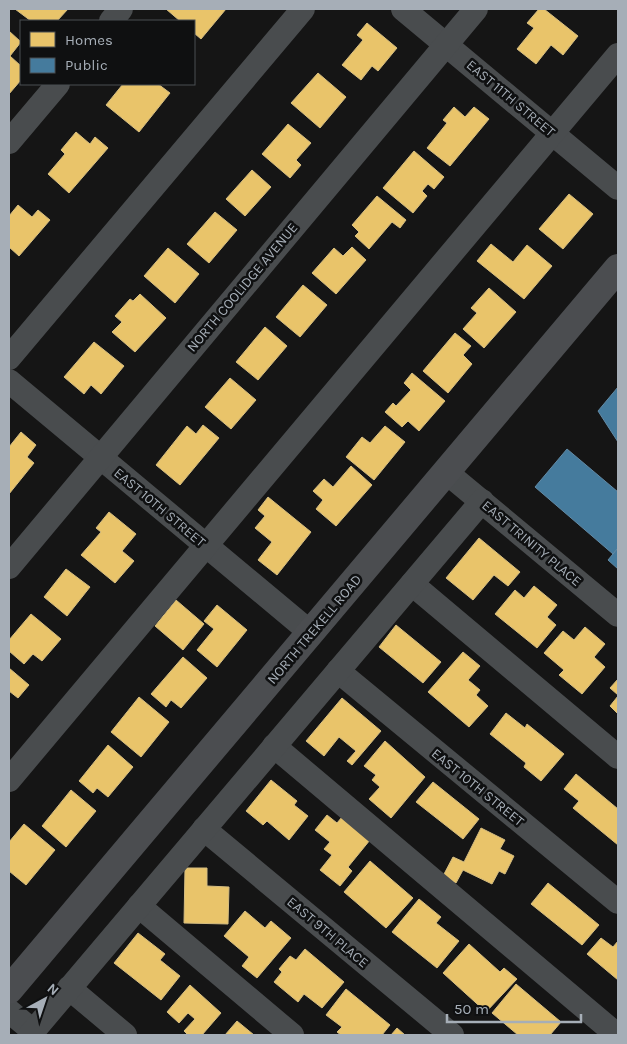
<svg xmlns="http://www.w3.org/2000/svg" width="627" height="1044" font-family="Karla,sans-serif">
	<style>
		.homes { fill: #e9c46a; stroke: #d5bd81 }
		.public { fill: #457b9d; stroke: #628aa5 }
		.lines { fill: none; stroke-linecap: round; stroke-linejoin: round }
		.minor { stroke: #494c4e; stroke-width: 24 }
		.major { stroke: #4b4d50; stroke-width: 28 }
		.labels { text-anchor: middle; stroke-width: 5; stroke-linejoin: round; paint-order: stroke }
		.street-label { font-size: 14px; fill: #a6aeb7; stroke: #0f1011 }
	</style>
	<rect width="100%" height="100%" fill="#151515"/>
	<g class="homes">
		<polygon points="15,9 68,9 57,21 31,21"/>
		<polygon points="166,9 226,9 201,39 194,33 194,21 180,21"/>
		<polygon points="539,9 544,9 578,36 563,55 551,45 536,64 517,49 534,28 527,23"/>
		<polygon points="367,23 397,48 378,71 372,66 361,80 342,65 363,40 357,35"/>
		<polygon points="9,31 21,42 10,56 21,66 21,80 9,94"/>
		<polygon points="318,73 346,97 320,128 291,103"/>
		<polygon points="123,84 158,84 170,93 139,132 106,105"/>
		<polygon points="454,107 465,117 474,107 489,119 450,166 427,148 447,123 443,120"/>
		<polygon points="288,124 311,143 296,160 301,165 290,178 262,154"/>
		<polygon points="76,132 90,144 95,137 108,148 69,193 48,174 65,154 61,150"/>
		<polygon points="414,151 444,177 434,189 428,184 422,191 427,196 413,213 383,188"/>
		<polygon points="252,170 271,187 245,216 226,199"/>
		<polygon points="569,194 593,214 563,249 539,229"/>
		<polygon points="377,196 406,220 400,228 392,222 369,249 355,236 359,232 352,225"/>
		<polygon points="18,205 32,217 38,210 50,220 19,256 9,247 9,216"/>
		<polygon points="215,212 237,230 209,263 187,244"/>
		<polygon points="491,244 513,262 527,245 552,266 524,299 477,261"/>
		<polygon points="352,247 366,260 336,294 312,273 334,248 343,256"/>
		<polygon points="168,248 199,274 175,303 144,276"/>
		<polygon points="303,285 327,305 300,337 276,317"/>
		<polygon points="489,288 516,312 484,348 463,329 477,313 471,308"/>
		<polygon points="140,294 166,318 135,352 112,332 122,322 115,316 130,299 133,301"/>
		<polygon points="265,327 287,346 258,380 236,362"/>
		<polygon points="455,333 471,346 463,355 472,364 448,393 423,371"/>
		<polygon points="94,342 124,366 101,394 91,385 84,394 64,377"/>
		<polygon points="412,373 445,401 419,431 408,421 402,427 385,412 393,403 396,406 411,390 404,383"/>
		<polygon points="230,378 256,400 231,429 205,407"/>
		<polygon points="203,425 219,438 180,485 156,465 187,426 196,434"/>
		<polygon points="385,426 405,442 374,480 346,457 362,437 370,443"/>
		<polygon points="21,432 36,445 27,457 34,463 9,494 9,447"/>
		<polygon points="351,466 372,485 336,526 316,509 323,500 313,491 324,479 333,487"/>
		<polygon points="268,497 311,532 277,575 258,560 272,542 255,528 265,516 258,510"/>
		<polygon points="109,512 136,534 122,551 134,561 115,583 81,555 101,532 96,528"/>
		<polygon points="479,538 520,572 508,586 494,575 473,600 446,578"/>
		<polygon points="66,569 90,587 67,616 44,597"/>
		<polygon points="534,586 557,605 547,617 556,625 537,648 495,614 515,590 524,598"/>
		<polygon points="176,600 204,624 183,650 155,626"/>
		<polygon points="217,605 247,630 217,667 197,650 214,629 204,621"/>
		<polygon points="31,614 61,639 42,661 33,654 24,664 9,651 9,640"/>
		<polygon points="396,625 441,662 423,683 379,647"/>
		<polygon points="585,627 605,644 594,657 605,667 582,694 559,675 564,670 544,653 563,631 574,640"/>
		<polygon points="463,652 480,666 468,680 480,690 476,695 488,706 469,727 428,692"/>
		<polygon points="183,657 207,678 181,708 171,700 166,707 151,694"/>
		<polygon points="9,668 29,685 18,698 9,691"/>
		<polygon points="618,679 618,695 610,688"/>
		<polygon points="618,696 618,714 610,706"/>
		<polygon points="139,697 169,722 141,757 111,732"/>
		<polygon points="342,698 381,731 352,765 347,761 356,751 339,737 324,756 306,741"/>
		<polygon points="506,713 525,728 527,724 564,754 541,781 524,767 526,763 490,734"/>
		<polygon points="385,741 425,777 391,818 369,799 380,787 372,780 376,775 364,766"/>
		<polygon points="108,745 133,767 108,797 97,788 93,793 79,781"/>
		<polygon points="576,774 618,809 618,845 573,808 579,801 564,789"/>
		<polygon points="271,780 297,801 294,805 308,816 289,840 267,821 263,825 246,811"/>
		<polygon points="433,782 479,819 463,839 416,802"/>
		<polygon points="71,790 96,811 66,847 42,826"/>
		<polygon points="327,815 337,823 342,817 370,840 348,867 352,871 340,886 320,870 332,855 324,849 330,842 315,830"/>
		<polygon points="24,824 55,850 26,885 9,871 9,842"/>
		<polygon points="481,828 505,840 500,849 514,856 505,874 499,871 492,884 463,870 456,883 443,876 453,857 464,862"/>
		<polygon points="370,861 413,898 386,928 344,892"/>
		<polygon points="185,868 207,868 207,886 229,887 228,924 184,923"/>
		<polygon points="548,883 599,925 582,945 531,904"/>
		<polygon points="419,899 441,917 436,923 459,941 437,968 392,932"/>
		<polygon points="245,911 265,928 271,921 291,938 257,978 242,966 249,957 224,936"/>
		<polygon points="138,933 165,954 160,960 180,976 161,1000 114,963"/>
		<polygon points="601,938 613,947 618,941 618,980 587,954"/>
		<polygon points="469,944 500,972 504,968 517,979 486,1012 443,973"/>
		<polygon points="305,949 344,982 322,1008 304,994 298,1002 274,982 282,972 279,969 290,956 296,960"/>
		<polygon points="516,984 561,1022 550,1035 518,1035 492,1013"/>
		<polygon points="190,985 221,1013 202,1035 188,1035 184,1031 195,1019 188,1013 179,1023 167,1012"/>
		<polygon points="346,989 390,1025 382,1035 341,1035 337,1032 342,1027 326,1015"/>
		<polygon points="237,1021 254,1035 225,1035"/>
		<polygon points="397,1028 405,1035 391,1035"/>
	</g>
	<g class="public">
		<polygon points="618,387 618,442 598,411"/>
		<polygon points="567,449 618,492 618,548 613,554 535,487"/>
		<polygon points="618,548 618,569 608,560"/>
	</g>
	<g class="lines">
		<g class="minor">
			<polyline points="403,9 618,188"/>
			<polyline points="111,21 121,9"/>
			<polyline points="9,142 58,84"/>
			<polyline points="9,358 303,9"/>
			<polyline points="9,381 311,633"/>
			<polyline points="446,472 618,615"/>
			<polyline points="9,567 476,9"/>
			<polyline points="412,584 618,757"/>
			<polyline points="338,671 618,902"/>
			<polyline points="274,746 617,1035"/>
			<polyline points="9,780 618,55"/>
			<polyline points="204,829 452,1035"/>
			<polyline points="139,906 292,1035"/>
			<polyline points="69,988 125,1035"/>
			<polyline points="9,1011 33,1031"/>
			<polyline points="30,1035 482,501"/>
		</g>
		<polyline class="major" points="9,990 618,268"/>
	</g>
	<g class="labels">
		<g class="street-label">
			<text transform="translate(511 98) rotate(40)" y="5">EAST 11TH STREET</text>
			<text transform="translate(242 287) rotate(-50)" y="5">NORTH COOLIDGE AVENUE</text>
			<text transform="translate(160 507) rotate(40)" y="5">EAST 10TH STREET</text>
			<text transform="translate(532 543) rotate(40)" y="5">EAST TRINITY PLACE</text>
			<text transform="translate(314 629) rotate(-50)" y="5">NORTH TREKELL ROAD</text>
			<text transform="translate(478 787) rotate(39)" y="5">EAST 10TH STREET</text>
			<text transform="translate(328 932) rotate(40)" y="5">EAST 9TH PLACE</text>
		</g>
	</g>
	<rect width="627" height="1044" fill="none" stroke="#a6aeb7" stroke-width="20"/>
	<rect x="20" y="20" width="175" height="65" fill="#0f1011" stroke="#4b4f53"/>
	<rect x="30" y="32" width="25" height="15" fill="#e9c46a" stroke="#4b4f53"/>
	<text x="65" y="45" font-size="15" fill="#a6aeb7">Homes</text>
	<rect x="30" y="58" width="25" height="15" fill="#457b9d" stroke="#4b4f53"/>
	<text x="65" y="70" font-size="15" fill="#a6aeb7">Public</text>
	<g transform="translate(45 999) rotate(40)" stroke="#0f1011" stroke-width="4" paint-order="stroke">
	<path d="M0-4L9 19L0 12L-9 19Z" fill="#a6aeb7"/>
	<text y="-8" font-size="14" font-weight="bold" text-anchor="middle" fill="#a6aeb7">N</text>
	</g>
	<path d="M447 1014v8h134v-8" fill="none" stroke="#a6aeb7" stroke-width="2.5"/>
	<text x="454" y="1014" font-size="15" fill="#a6aeb7" stroke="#0f1011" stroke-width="4" paint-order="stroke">50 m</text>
</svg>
